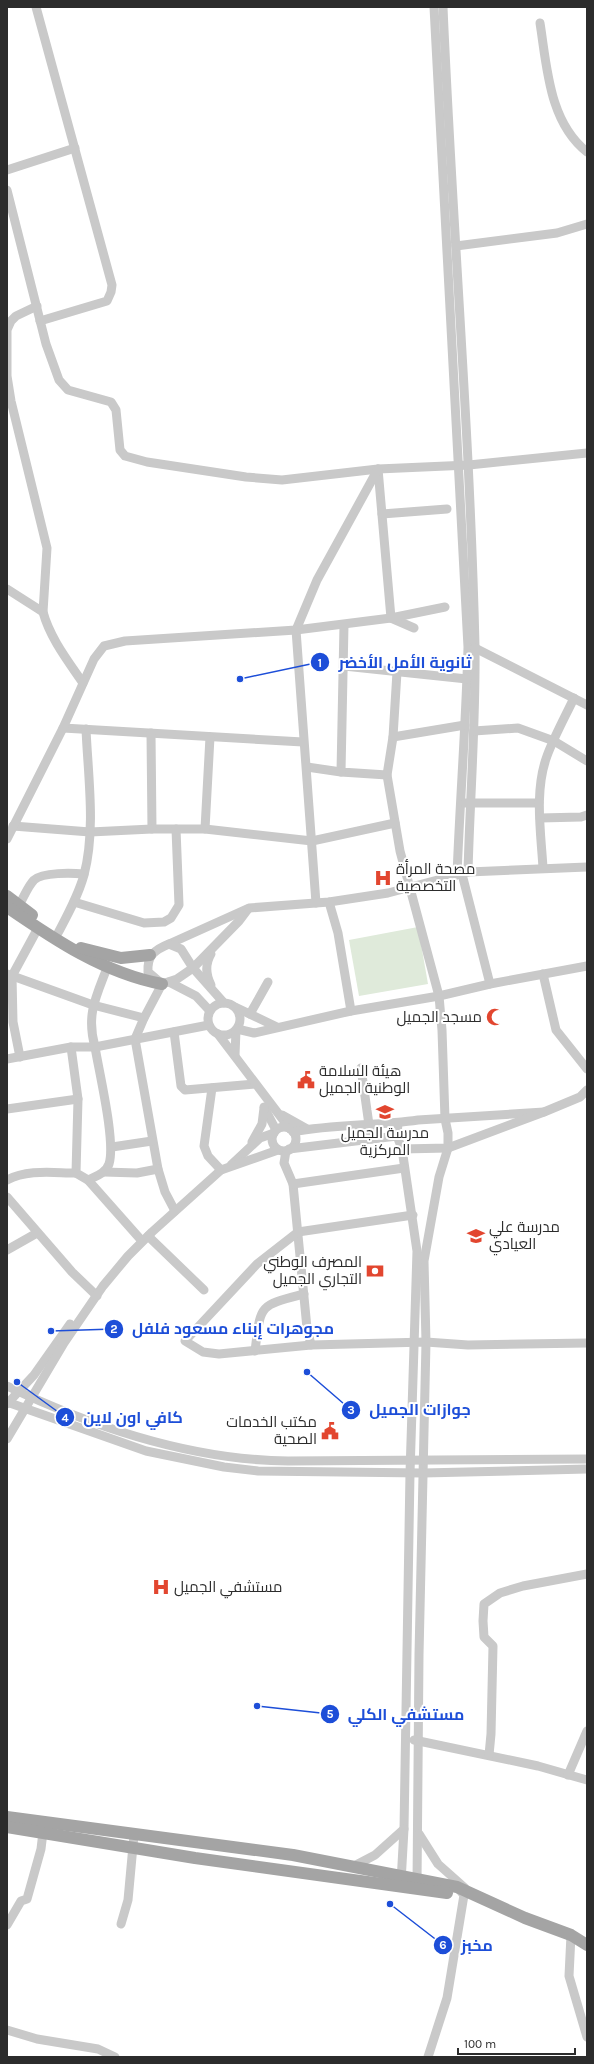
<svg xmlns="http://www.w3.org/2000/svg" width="594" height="2064" font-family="Karla,Cairo,sans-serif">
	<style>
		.garden { fill: #dfeada }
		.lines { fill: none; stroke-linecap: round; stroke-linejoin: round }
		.minor { stroke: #c9c9c9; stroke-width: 9 }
		.major { stroke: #a4a4a4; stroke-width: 12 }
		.labels { text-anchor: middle; stroke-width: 4; stroke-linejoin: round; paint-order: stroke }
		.poi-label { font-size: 15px; fill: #2c2c2c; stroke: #fff; text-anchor: start }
		.leader { fill: none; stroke: #1d4ed8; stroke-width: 1.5 }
		.callout-dot { fill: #1d4ed8; stroke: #fff; stroke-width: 1.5 }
		.mark-label { font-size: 12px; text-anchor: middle; font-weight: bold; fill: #fff }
		.callout-label { font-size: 16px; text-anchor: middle; font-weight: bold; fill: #1d4ed8; stroke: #fff; stroke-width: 4; stroke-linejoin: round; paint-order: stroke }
	</style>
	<rect width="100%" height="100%" fill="#fff"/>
	<polygon class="garden" points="418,927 428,984 359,996 349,940"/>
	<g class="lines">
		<g class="minor">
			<polyline points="36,7 112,285 111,292 107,301 40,321"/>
			<path d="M 434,7 L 468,647 C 466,723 460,799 457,875"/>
			<path d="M 443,7 C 452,220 470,432 475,646 C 476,721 470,796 468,872"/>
			<path d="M 540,23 C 547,67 549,122 587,152"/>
			<polyline points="7,170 75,148"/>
			<polyline points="7,190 46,344 59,380 68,390 111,402 116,410 120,450 125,456 147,462 246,477 282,480 378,469 469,465 587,453"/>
			<polyline points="456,246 557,233 587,224"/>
			<path d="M 37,306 L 16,316 L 11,321 L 7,330 L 7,376 L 11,401 L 47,548 L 43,612 C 50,638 68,661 83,683"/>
			<polyline points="378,469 391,618 414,628"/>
			<polyline points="382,514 447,509"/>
			<polyline points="7,589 43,612"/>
			<polyline points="344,625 341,772 387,775"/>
			<polyline points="475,648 587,705"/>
			<polyline points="344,666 467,679"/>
			<polyline points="397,672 393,737 387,775 400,851 439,996 442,1030 445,1119 448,1133 448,1148 439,1177 424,1261 426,1342 419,1655 417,1884"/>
			<polyline points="63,728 303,742"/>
			<polyline points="474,731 518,728 554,741 587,761"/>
			<polyline points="151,733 152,829 205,829 312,841 395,823"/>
			<polyline points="393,737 465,725"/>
			<polyline points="307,767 341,772"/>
			<polyline points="465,803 539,803"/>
			<polyline points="540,818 581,817 587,815"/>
			<polyline points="13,826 90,832 152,829"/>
			<polyline points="205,829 210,737"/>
			<polyline points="7,839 63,728 94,659 104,646 125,641 296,630 391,618 445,607"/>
			<path d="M 543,868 C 541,833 534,791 547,756 C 554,737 565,717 574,698"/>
			<polyline points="462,874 490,984"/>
			<polyline points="74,902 144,923 164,922 171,918 179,905 176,829"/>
			<polyline points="329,902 338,933 351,1011"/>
			<polyline points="316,903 296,630 317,580 378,469"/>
			<path d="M 19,905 C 24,897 28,886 34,880 C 43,872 72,873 84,874"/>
			<path d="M 58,933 C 68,914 78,896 84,875 C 96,829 88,776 86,729"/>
			<polyline points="169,944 249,908 329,902 388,893 468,872 587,867"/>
			<path d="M 169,944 L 181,949 L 193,968 L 177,979 L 162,984 L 148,972 C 147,956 154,950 169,944 Z"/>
			<path d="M 211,954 C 205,964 206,975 211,985"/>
			<polyline points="7,974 93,1005 144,1018 135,1039 158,1169 165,1192 175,1211"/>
			<polyline points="543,974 556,1030 587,1069"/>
			<polyline points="169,982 196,996 210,1011"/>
			<circle cx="224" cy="1019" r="16"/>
			<polyline points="224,1003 193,968 239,921 248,909"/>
			<polyline points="235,1007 277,1027"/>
			<polyline points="250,1014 268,982"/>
			<polyline points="144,1018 162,984"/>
			<polyline points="237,1029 254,1033 351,1011 439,996 490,984 587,966"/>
			<polyline points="174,1032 181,1086 185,1090 255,1084"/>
			<polyline points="218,1034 290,1129"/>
			<polyline points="71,1047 78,1099 76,1173 88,1180 142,1241"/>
			<polyline points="235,1055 236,1030"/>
			<polyline points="20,1057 13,1022 12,976 38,928"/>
			<polyline points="7,1059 71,1047 95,1047 209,1025"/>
			<polyline points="361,1068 371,1139"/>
			<polyline points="212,1088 204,1146 208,1156 221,1170"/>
			<polyline points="264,1107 276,1130"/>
			<polyline points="7,1109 78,1099"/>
			<polyline points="282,1115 307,1129"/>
			<polyline points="398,1123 397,1136 402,1149 417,1251 410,1473 404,1829 401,1882"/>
			<circle cx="284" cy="1139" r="12"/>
			<path d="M 293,1132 C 334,1124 377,1126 418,1120 L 544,1112"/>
			<polyline points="252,1142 262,1124 264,1108"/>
			<polyline points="112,1147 152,1141"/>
			<polyline points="289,1149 397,1136"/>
			<polyline points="402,1149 448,1148 544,1112 580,1097 587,1090"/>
			<polyline points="286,1151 284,1163 293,1184 307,1328 311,1345 426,1342 468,1345 587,1343"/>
			<polyline points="231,1165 260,1138 274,1133"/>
			<polyline points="104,1172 137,1173 158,1169"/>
			<path d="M 7,1180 C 28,1169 53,1173 76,1173"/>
			<path d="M 88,1180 C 96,1176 106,1173 109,1164 C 116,1142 99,1072 95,1047 C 86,1015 96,997 107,968"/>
			<polyline points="293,1184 404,1168"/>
			<polyline points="7,1197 72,1272 97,1296"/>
			<polyline points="148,1236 204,1290"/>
			<polyline points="7,1250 37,1233"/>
			<polyline points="311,1345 219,1354 203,1352 185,1341 257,1264 298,1232 413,1215"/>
			<path d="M 255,1351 C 261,1304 258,1306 304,1294"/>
			<path d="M 7,1386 C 95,1428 190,1460 288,1461 L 587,1459"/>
			<polyline points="7,1402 146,1451 224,1467 258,1471 423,1473 587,1469"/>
			<polyline points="7,1404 34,1375 70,1324"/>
			<polyline points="7,1439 64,1343 103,1286 128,1256 152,1232 221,1170 278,1150"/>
			<polyline points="414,1740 538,1766 587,1780"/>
			<polyline points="489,1755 491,1734 493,1646 484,1637 483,1621 484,1604 500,1593 523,1586 587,1574"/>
			<polyline points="568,1775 587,1731"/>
			<polyline points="419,1834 438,1864 465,1888"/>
			<polyline points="354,1866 375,1855 404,1829"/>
			<polyline points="121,1924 128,1900 134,1835"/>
			<polyline points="7,1925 21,1901 27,1899 41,1849 43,1832"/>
			<polyline points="571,1935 569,1976 587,2037"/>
			<polyline points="7,2030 37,2039 98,2049 115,2057"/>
			<polyline points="428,2057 447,1998 464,1895 457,1887"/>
		</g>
		<g class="major">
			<polyline points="7,896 32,915"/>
			<path d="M 7,907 C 55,940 104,973 162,984"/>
			<polyline points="81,948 121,958 150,955"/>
			<polyline points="7,1817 293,1855 457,1887 525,1918 571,1935 587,1945"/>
			<polyline points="7,1827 195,1858 447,1893"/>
		</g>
	</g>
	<defs>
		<g id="hospital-bare" transform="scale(1.38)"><path d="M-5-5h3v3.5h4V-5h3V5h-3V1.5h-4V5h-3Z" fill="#e2462f" stroke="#fff" stroke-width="2.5" paint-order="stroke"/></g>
		<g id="mosque-bare" transform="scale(1.38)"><path d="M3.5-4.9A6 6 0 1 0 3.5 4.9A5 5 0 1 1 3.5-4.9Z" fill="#e2462f" stroke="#fff" stroke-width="2.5" paint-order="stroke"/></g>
		<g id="civic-bare" transform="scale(1.38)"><path d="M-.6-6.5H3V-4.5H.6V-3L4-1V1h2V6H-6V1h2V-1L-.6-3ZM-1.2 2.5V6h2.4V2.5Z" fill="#e2462f" stroke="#fff" stroke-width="2.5" paint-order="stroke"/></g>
		<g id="school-bare" transform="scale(1.38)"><path d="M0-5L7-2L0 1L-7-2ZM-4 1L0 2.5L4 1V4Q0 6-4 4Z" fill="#e2462f" stroke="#fff" stroke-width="2.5" paint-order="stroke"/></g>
		<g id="bank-bare" transform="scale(1.38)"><path d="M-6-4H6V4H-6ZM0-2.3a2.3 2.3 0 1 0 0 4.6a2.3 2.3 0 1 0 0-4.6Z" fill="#e2462f" stroke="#fff" stroke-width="2.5" paint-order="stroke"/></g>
	</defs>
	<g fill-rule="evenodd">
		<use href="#hospital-bare" x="383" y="878"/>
		<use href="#mosque-bare" x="495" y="1017"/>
		<use href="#civic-bare" x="306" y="1080"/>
		<use href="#school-bare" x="385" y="1112"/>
		<use href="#school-bare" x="476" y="1236"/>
		<use href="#bank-bare" x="375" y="1271"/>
		<use href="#civic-bare" x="330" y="1431"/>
		<use href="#hospital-bare" x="161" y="1587"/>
	</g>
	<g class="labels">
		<g class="poi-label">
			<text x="396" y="874">مصحة المرأة<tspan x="396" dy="17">التخصصية</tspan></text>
			<text x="482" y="1022" text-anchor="end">مسجد الجميل</text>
			<text x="319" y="1076">هيئة السلامة<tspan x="319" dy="17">الوطنية الجميل</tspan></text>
			<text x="385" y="1138" text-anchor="middle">مدرسة الجميل<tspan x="385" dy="17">المركزية</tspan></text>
			<text x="489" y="1232">مدرسة علي<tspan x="489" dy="17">العيادي</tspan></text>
			<text x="362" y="1267" text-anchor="end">المصرف الوطني<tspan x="362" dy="17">التجاري الجميل</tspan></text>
			<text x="317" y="1427" text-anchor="end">مكتب الخدمات<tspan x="317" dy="17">الصحية</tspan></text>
			<text x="174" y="1592">مستشفي الجميل</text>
		</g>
	</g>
	<path class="leader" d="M240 679L320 662M51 1331L114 1329M307 1372L351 1410M17 1382L65 1417M257 1706L330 1714M390 1904L443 1945"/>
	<g class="callout-dot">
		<circle cx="240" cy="679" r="4"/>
		<circle cx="51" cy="1331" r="4"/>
		<circle cx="307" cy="1372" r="4"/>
		<circle cx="17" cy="1382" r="4"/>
		<circle cx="257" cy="1706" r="4"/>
		<circle cx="390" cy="1904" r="4"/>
		<circle cx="320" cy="662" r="10"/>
		<circle cx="114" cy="1329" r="10"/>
		<circle cx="351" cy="1410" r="10"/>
		<circle cx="65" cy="1417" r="10"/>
		<circle cx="330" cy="1714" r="10"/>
		<circle cx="443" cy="1945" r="10"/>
	</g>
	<g class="mark-label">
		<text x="320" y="667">1</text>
		<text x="114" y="1333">2</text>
		<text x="351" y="1414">3</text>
		<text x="65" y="1422">4</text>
		<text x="330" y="1718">5</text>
		<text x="443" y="1949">6</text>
	</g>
	<g class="callout-label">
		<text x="405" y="668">ثانوية الأمل الأخضر</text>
		<text x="233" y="1334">مجوهرات إبناء مسعود فلفل</text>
		<text x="420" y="1415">جوازات الجميل</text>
		<text x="133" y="1423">كافي اون لاين</text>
		<text x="406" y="1720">مستشفي الكلي</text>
		<text x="477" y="1951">مخبز</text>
	</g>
	<rect width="594" height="2064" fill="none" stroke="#2c2c2c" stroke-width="16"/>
	<path d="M458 2048v6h117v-6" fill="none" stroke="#2c2c2c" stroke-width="2"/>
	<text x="464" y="2048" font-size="12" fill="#2c2c2c" stroke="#ffffff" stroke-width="3" paint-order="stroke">100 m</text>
</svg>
